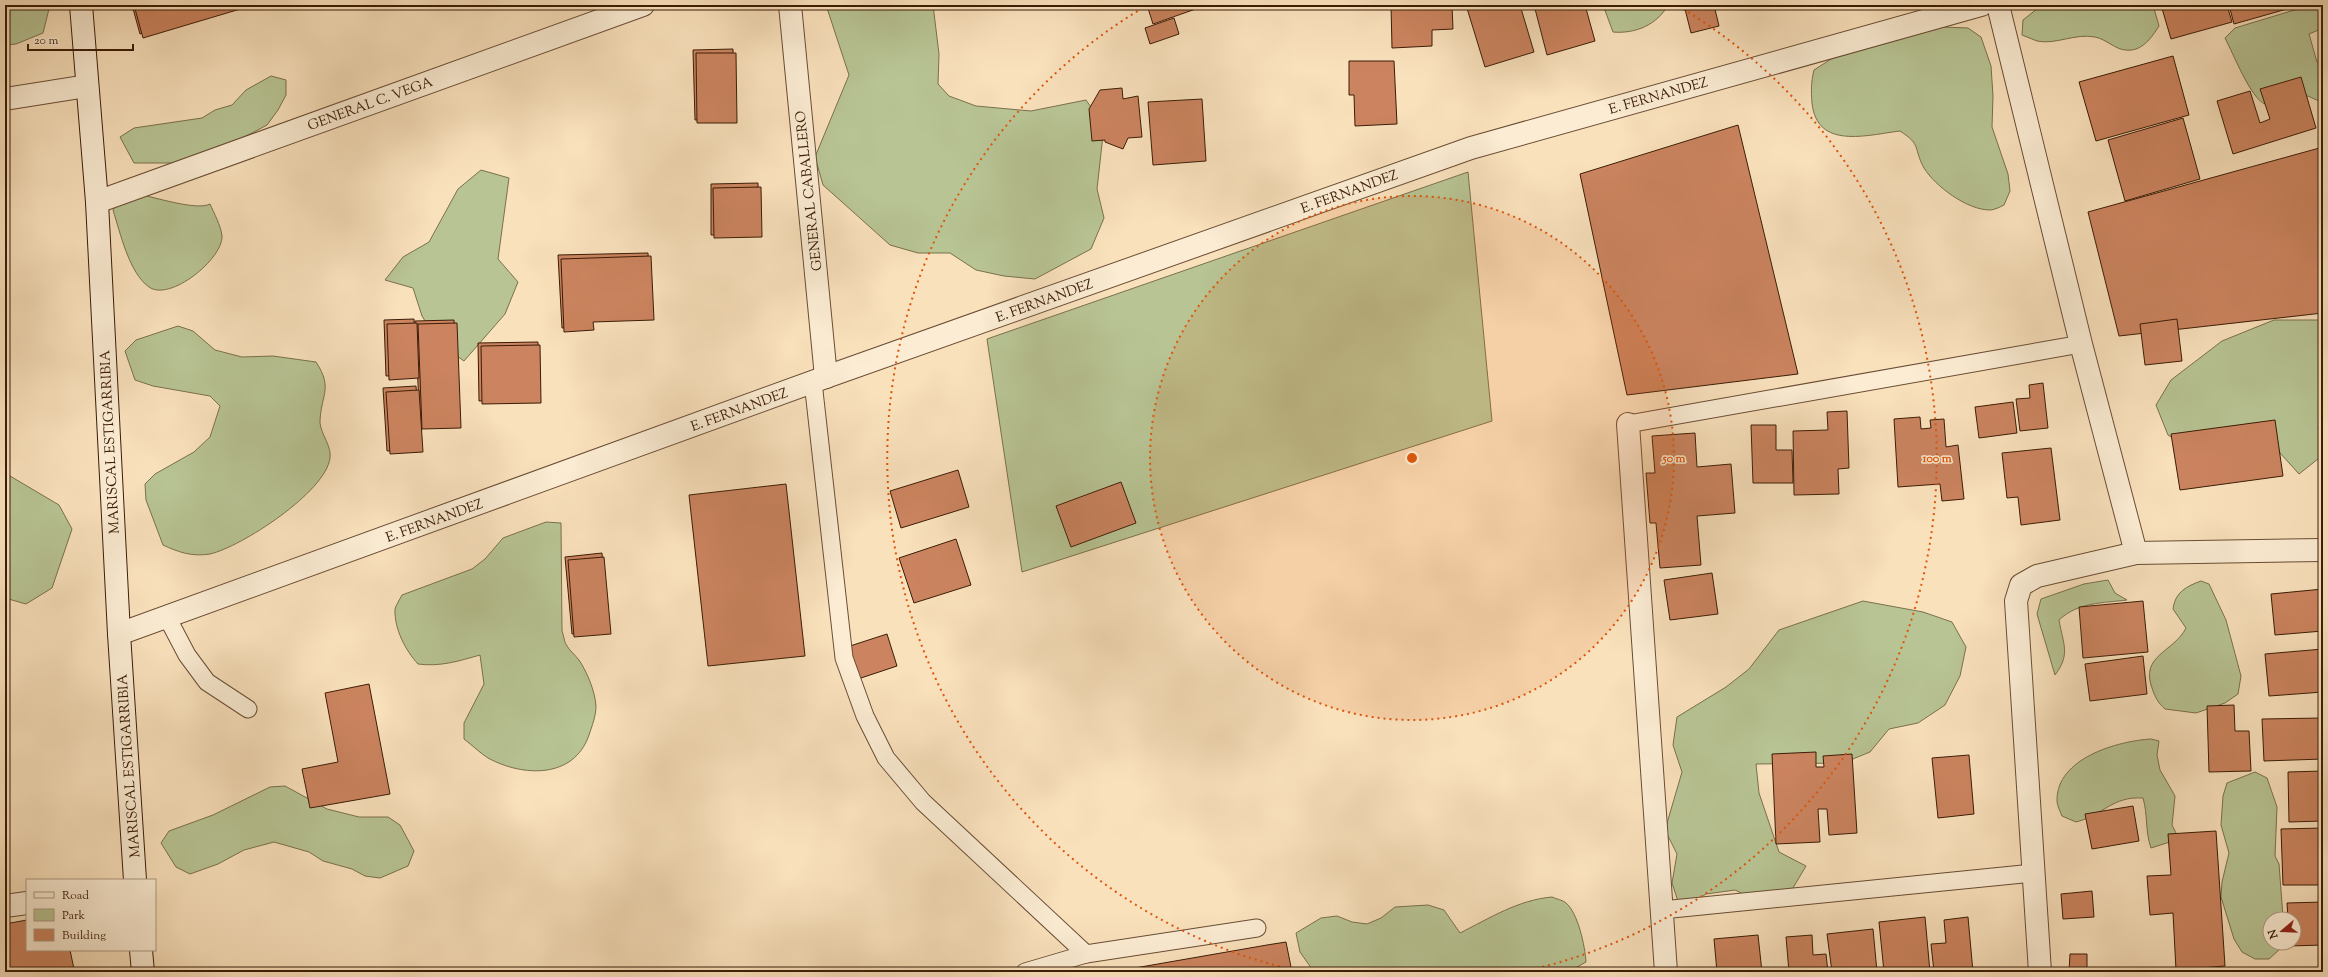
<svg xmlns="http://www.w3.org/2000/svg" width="2328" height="977" font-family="'Sorts Mill Goudy',serif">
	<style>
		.green { fill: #b8c494; stroke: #7a704d }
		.building { fill: #cb845f; stroke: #3b1c06 }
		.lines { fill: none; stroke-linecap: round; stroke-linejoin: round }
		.lane-casing { stroke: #6a4d34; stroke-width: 19 }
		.street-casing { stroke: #6a4d34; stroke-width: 24 }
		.secondary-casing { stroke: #3b1c06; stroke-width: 24 }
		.lane { stroke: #fbecd3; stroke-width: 17 }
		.street { stroke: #fbecd3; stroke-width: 22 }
		.secondary { stroke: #fbecd3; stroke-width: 22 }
		.ring { fill: none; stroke: #df560c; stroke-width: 2; stroke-dasharray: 2 4 }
		.labels { text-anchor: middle; stroke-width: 3; stroke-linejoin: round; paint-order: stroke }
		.street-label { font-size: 14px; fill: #3b1c06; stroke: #fbecd3 }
		.centre { fill: #df560c; stroke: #fbecd3; stroke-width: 2 }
		.ring-label { font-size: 12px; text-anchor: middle; font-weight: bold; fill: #df560c; stroke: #fbecd3; stroke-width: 3; stroke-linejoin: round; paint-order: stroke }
	</style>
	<rect width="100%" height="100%" fill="#f9e1bc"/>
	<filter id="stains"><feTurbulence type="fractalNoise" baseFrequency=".005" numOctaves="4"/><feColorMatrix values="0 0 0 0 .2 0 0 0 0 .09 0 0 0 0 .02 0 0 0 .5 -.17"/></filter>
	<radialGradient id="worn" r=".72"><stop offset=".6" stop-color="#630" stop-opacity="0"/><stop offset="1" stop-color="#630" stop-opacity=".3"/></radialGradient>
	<g class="green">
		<polygon points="5,5 50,5 43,33 16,44 5,45"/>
		<polygon points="826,5 933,5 939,54 938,84 949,96 976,106 1031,111 1086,100 1104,126 1097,189 1104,218 1091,249 1035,279 1004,276 976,270 950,253 918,253 890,245 823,185 815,157 849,75"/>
		<path d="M 1603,5 L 1668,5 C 1657,25 1635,34 1613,32 Z"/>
		<path d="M 2042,5 L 2153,5 L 2159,26 C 2152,37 2142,52 2126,50 C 2116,50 2106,39 2095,37 C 2075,33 2056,45 2037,41 C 2032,39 2027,37 2022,35 L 2023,20 Z"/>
		<path d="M 2311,5 L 2323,5 L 2323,28 L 2309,34 L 2317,62 L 2323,63 L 2323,103 L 2308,96 C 2295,100 2278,109 2265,104 C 2251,99 2233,53 2225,38 L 2235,28 Z"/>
		<path d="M 1918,26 L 1968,28 L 1981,37 L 1991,66 L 1993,96 L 1992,127 L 2008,174 L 2010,191 L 2004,205 C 2000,207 1994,210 1990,210 C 1967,210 1935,186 1924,168 C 1913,148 1922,145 1900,131 C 1867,135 1817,150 1812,103 C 1811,91 1811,82 1814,70 L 1842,52 Z"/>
		<polygon points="271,76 286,80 286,95 278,110 267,125 252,133 221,148 178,163 134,163 120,137 134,128 202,118 215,110 232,105 246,90"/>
		<polygon points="481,170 509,178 498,259 518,282 505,314 464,361 439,343 422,316 413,288 385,280 403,257 429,242 458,189"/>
		<polygon points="1468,172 1492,421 1022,572 987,339"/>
		<path d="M 138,194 C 154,197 197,211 210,204 C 214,213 221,226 222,236 C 223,259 170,302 149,287 C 129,273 120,232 113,210 L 121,198 Z"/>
		<polygon points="2274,320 2323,320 2323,424 2318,427 2323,455 2299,474 2280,453 2268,423 2192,450 2168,435 2156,405 2171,380 2222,341"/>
		<path d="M 178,326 L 193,331 L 215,350 L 242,357 L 273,356 L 316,362 C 334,389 320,396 320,423 C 321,434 332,447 330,458 C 326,492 241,547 210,554 C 192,557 178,552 163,545 L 146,500 L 145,484 L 155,474 L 194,452 L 210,437 L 220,406 L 210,396 L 153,386 L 135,380 L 125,351 L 136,340 Z"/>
		<polygon points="5,473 59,505 72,529 52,588 26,604 5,598"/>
		<path d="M 546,522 L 561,523 L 562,631 C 564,636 564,642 567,646 C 570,651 575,655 579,660 C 587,672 595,691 596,706 C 596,716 592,726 589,735 C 574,779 523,777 488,758 C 480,753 472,745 464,739 L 464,723 L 484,684 L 480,655 C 459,661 440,667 418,664 C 406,651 394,629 395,609 C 396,605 400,599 402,595 L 472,569 L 485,559 L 503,538 Z"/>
		<path d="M 2108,580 L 2115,593 L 2127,600 C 2103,603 2078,602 2059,620 C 2063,644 2071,654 2055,675 L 2037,614 L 2041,599 L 2084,584 Z"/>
		<path d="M 2201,581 L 2209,584 L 2226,620 L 2241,676 L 2238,694 L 2225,703 L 2196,713 L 2165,709 C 2158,703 2155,697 2152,688 C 2140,655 2174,652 2186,628 L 2173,609 C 2175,592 2187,586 2201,581 Z"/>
		<polygon points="1863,601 1923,612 1952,622 1966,647 1960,676 1945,705 1918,723 1889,729 1870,752 1843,763 1756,764 1759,793 1779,852 1806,866 1790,893 1762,903 1735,890 1706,894 1681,910 1672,883 1677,854 1665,830 1682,772 1673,745 1677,717 1726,687 1749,669 1779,630"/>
		<path d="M 2151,739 L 2159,741 L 2157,755 L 2160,770 L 2175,796 L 2172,825 L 2179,839 L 2151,848 C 2145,831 2148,815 2143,798 C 2112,796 2104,815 2076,822 L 2062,816 C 2060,811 2057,805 2057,801 C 2056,758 2118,741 2151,739 Z"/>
		<polygon points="2255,772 2267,778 2277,807 2275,856 2279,864 2283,917 2283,919 2270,919 2270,943 2281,943 2280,949 2269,959 2255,959 2242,952 2234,939 2221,897 2222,882 2229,853 2221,825 2223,796 2227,783"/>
		<polygon points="285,786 327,809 359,817 388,817 400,825 414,851 408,866 380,878 365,876 352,869 323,861 309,852 274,842 244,850 218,864 190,874 176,867 161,843 169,831 213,815 270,787"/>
		<path d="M 1552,897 C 1556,899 1563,900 1566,903 C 1578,913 1585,946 1586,962 L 1568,972 L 1314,972 L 1300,952 L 1296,933 L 1321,918 L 1337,916 L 1352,922 L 1367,924 L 1381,918 L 1395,907 L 1428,905 L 1444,910 L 1460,933 C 1490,918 1518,900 1552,897 Z"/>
	</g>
	<g class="building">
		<polygon points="132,5 241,5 140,34"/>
		<polygon points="134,5 247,5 247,7 143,38"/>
		<polygon points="1147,5 1207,5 1153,24"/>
		<polygon points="1391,5 1452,5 1453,29 1432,30 1432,46 1392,48"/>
		<polygon points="1466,5 1520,5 1534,52 1485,67"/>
		<polygon points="1534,5 1585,5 1595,41 1547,55"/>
		<polygon points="1684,5 1714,5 1719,26 1691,33"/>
		<polygon points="2161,5 2227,5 2232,22 2171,39"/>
		<polygon points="2229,5 2301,5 2234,24"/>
		<polygon points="1174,18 1179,34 1150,44 1145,28"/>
		<polygon points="733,49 734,119 695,120 693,50"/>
		<polygon points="696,53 736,53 737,123 697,123"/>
		<polygon points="2173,56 2189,115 2096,141 2079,82"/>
		<polygon points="1349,61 1394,61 1397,124 1355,126 1354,95 1349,95"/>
		<polygon points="2301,77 2316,128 2233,154 2217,101 2250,91 2260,123 2270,119 2260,89"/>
		<polygon points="1122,88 1123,99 1138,96 1142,137 1128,138 1123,149 1105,142 1105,140 1092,141 1089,109 1100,90"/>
		<polygon points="1202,99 1206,161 1153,165 1148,102"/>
		<polygon points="2183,118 2200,179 2125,201 2108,140"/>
		<polygon points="1738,125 1798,374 1627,395 1580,174"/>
		<polygon points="2323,147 2323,313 2119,336 2088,212"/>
		<polygon points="758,183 759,234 711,235 711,184"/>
		<polygon points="761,187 762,237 714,238 713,188"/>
		<polygon points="648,253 651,317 591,319 591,327 562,328 558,255"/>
		<polygon points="651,256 654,320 593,322 594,330 564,332 561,259"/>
		<polygon points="414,319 416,375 386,376 384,320"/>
		<polygon points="2177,319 2182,361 2145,365 2140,324"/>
		<polygon points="454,320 459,424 420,426 415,321"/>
		<polygon points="417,323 419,378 389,380 387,324"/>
		<polygon points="457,323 461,428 422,429 418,324"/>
		<polygon points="538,342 539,399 479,401 478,343"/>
		<polygon points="540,345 541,403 482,404 481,346"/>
		<polygon points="2043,383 2048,428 2020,431 2016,399 2030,398 2029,385"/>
		<polygon points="416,386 421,449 387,451 383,388"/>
		<polygon points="419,390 423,452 390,454 386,392"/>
		<polygon points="2013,402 2017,433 1979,438 1975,407"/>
		<polygon points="1847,411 1849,468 1838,469 1839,494 1794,495 1793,431 1828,430 1827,412"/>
		<polygon points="1920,417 1921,429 1931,428 1930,420 1944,419 1946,447 1958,445 1964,499 1942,501 1940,484 1898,487 1894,419"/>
		<polygon points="2275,420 2283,476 2180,490 2171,434"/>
		<polygon points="1751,425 1776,425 1776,450 1792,450 1793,483 1753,483"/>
		<polygon points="1695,433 1697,467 1731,464 1735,513 1697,516 1701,565 1660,568 1656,523 1650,523 1646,473 1655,473 1652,436"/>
		<polygon points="2051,448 2060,520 2021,525 2018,497 2007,498 2002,453"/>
		<polygon points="958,470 969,507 901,528 890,491"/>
		<polygon points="1121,482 1136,523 1071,547 1056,506"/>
		<polygon points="786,484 805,656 708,666 689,495"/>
		<polygon points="956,539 971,585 914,603 899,558"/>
		<polygon points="602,553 608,631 572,634 565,557"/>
		<polygon points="604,557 611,634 574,637 568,560"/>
		<polygon points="1712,573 1718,614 1670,620 1664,580"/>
		<polygon points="2323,589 2323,631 2275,635 2271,594"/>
		<polygon points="2143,601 2148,652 2083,658 2079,607"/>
		<polygon points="887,634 897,666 858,679 847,647"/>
		<polygon points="2323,649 2323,692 2269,696 2265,654"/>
		<polygon points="2143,656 2147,694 2090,701 2085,664"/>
		<polygon points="369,684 390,794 310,808 302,769 338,762 325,693"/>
		<polygon points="2234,705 2235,731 2249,731 2251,771 2209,772 2207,706"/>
		<polygon points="2323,718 2323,759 2264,761 2262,719"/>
		<polygon points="1816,752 1816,767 1824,767 1823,756 1852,754 1857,833 1829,835 1827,809 1818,809 1820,842 1776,844 1772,754"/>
		<polygon points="1969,755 1974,814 1938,818 1932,758"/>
		<polygon points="2323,771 2323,821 2289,822 2288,772"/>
		<polygon points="2133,806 2139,841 2092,849 2085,814"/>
		<polygon points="2323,828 2323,885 2283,885 2281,829"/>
		<polygon points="2216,831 2225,966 2176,970 2173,913 2150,915 2147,876 2171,875 2168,834"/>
		<polygon points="2092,891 2094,917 2063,919 2061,894"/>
		<polygon points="2323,902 2323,945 2289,946 2289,943 2294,943 2294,919 2288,919 2287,903"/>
		<polygon points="1925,917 1930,972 1884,972 1879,922"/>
		<polygon points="1968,917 1973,972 1934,972 1931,944 1946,943 1944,920"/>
		<polygon points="27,920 27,950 70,950 74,969 58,972 5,972 5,924"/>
		<polygon points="1873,929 1877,972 1832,972 1827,934"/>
		<polygon points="1758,935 1762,972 1717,972 1714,939"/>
		<polygon points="1812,935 1813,955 1826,954 1828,972 1789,972 1786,937"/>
		<polygon points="1286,942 1292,972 1112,972 1267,945"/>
		<polygon points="2070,954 2087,954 2087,972 2069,972"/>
	</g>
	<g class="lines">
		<g class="lane-casing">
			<g id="lane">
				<polyline points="813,382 844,658 865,716 886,758 923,802 1086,954 1257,928"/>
				<polyline points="1628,424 2081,344"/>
				<polyline points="167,617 187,655 207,682 248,709"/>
				<polyline points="1662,910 2033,873"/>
				<polyline points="1025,972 1086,954"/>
			</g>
		</g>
		<g class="street-casing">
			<g id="street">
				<polyline points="790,5 826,377"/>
				<polyline points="1998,5 2081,344 2136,553"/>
				<polyline points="5,99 87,86"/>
				<polyline points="97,202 643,5"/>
				<polyline points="1628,424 1666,972"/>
				<polyline points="119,634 826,377 1471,148 1981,5"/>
				<polyline points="5,906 27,903"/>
				<polyline points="2040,972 2016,601 2021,585 2037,576 2136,553 2323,550"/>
			</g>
		</g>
		<g class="secondary-casing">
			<g id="secondary">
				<polyline points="81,5 97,202 119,634 135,880"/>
				<polyline points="141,950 143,972"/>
			</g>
		</g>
		<use href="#lane" class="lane"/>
		<use href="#street" class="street"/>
		<use href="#secondary" class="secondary"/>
	</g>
	<circle cx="1412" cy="458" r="262" fill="#df560c" fill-opacity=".12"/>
	<g class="ring">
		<circle cx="1412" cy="458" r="262"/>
		<path d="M1303 972A525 525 0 0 1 1146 6M1678 6A525 525 0 0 1 1521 972"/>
	</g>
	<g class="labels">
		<g class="street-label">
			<text transform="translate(1658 95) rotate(-16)" y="5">E. FERNANDEZ</text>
			<text transform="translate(370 103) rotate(-20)" y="5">GENERAL C. VEGA</text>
			<text transform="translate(808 191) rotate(-96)" y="5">GENERAL CABALLERO</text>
			<text transform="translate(1349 191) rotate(-20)" y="5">E. FERNANDEZ</text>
			<text transform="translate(1044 300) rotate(-20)" y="5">E. FERNANDEZ</text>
			<text transform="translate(739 409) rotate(-20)" y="5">E. FERNANDEZ</text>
			<text transform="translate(109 442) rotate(-93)" y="5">MARISCAL ESTIGARRIBIA</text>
			<text transform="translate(434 520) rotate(-20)" y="5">E. FERNANDEZ</text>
			<text transform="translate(128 766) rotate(-94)" y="5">MARISCAL ESTIGARRIBIA</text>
		</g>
	</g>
	<circle cx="1412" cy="458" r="6" class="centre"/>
	<g class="ring-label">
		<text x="1674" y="462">50 m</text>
		<text x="1937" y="462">100 m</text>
	</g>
	<rect width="2328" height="977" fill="none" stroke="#f9e1bc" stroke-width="20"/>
	<rect x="6" y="6" width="2316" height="965" fill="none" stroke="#3b1c06" stroke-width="2"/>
	<rect x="10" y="10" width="2308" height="957" fill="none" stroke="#3b1c06"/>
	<rect x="26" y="879" width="130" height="72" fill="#fbecd3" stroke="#ae9981"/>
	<rect x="34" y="892" width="20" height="6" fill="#fbecd3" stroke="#ae9981"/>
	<text x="62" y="899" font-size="12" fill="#3b1c06">Road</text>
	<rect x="34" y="909" width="20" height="12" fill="#b8c494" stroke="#ae9981"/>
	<text x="62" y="919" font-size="12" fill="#3b1c06">Park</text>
	<rect x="34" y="929" width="20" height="12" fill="#cb845f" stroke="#ae9981"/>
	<text x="62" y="939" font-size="12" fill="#3b1c06">Building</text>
	<g transform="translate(2282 931) rotate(251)"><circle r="19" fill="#fbecd3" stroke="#ae9981"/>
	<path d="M0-3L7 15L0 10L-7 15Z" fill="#8f2418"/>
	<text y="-6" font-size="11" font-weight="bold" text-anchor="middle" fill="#3b1c06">N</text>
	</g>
	<path d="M28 44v6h105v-6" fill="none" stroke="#3b1c06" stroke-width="2"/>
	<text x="34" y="44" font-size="12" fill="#3b1c06" stroke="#fbecd3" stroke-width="3" paint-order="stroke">20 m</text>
	<rect width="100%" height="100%" filter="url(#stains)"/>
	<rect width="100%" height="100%" fill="url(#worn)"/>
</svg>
